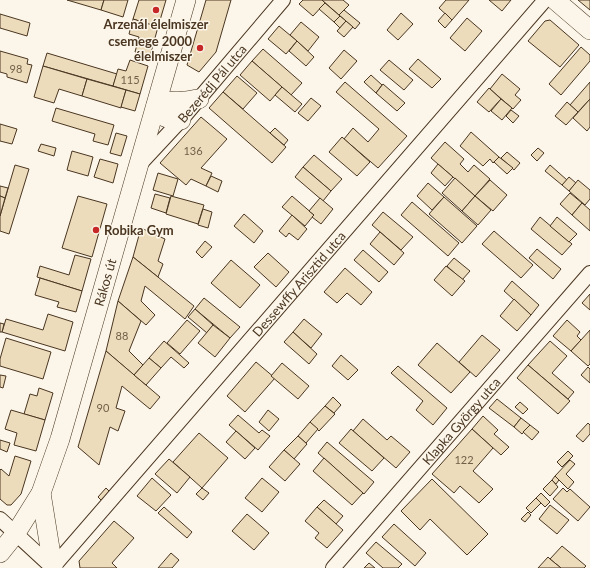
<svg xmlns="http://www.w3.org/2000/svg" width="590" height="568" font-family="Lato,sans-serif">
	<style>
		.building { fill: #ecdcbc; stroke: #4a3520 }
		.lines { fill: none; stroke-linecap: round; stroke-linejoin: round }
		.street-casing { stroke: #4a3520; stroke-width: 16 }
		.secondary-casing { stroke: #4a3520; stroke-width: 20 }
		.street { stroke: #fbf6e9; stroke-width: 14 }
		.secondary { stroke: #fbf6e9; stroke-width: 19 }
		.poi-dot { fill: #c62828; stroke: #fbf6e9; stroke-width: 1.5 }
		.labels { text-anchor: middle; stroke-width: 3; stroke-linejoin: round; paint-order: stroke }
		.number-label { font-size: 11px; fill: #725f47 }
		.poi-label { font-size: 13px; font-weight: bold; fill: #4a3520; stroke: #fbf6e9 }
		.street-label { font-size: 13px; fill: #4a3520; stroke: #fbf6e9 }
	</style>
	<rect width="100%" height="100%" fill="#fbf6e9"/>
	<g class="building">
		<polygon points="67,0 104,0 101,10"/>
		<polygon points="104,0 128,0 123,17 101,10"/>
		<polygon points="139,0 166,0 158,27 133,19"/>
		<polygon points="206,0 231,0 216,52 199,72 187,65"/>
		<polygon points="303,0 322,0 325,3 313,16 299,4"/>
		<polygon points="322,0 343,0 349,5 339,15"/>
		<polygon points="446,0 469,0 452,20 439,8"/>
		<polygon points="489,0 511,0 502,11"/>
		<polygon points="578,0 590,0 590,10"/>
		<polygon points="325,3 340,16 334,22 319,9"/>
		<polygon points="344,10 360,23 355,29 339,15"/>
		<polygon points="401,13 413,24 398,40 387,30"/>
		<polygon points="445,13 452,20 445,28 438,21"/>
		<polygon points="0,14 30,23 27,36 0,28"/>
		<polygon points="340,16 346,21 340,28 334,22"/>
		<polygon points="467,18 482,31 465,51 450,38"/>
		<polygon points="133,19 158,27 150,56 135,52 139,37 129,34"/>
		<polygon points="550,20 579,45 560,67 528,41 545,21"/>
		<polygon points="346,21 353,27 344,37 337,31"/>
		<polygon points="301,22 319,37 308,51 290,35"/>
		<polygon points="279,26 297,41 286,54 268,39"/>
		<polygon points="297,41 314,57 306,66 289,51"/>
		<polygon points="581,47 590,55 590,61 561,95 549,84"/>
		<polygon points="263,49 302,83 291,95 252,61"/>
		<polygon points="344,50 357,61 341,79 329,68"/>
		<polygon points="0,51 28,59 27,64 32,65 27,83 7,77 7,74 0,72"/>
		<polygon points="47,53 117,74 113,86 43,66"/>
		<polygon points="418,59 441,79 432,88 409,69"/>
		<polygon points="130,60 148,66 140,94 113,86 118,69 126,71"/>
		<polygon points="389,60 413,80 404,90 380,70"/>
		<polygon points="252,61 282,87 270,101 240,75"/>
		<polygon points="43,66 87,79 82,96 59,89 54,103 34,97"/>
		<polygon points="502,74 520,89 515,95 521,100 513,109 490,89"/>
		<polygon points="371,75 382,85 376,93 364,82"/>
		<polygon points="237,76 257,93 243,109 223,92"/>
		<polygon points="87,79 126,90 121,108 82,96"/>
		<polygon points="345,82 407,136 378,168 344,139 353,128 368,142 379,129 336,92"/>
		<polygon points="590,82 590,99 578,112 570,105"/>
		<polygon points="383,84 405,103 397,111 376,93"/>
		<polygon points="282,87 302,104 295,112 275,95"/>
		<polygon points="489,88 501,99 489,112 477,102"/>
		<polygon points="126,90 140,94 135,111 121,107"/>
		<polygon points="223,92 286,147 272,163 209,108"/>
		<polygon points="311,98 321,106 308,121 298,113"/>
		<polygon points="501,99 512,108 502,120 491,111"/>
		<polygon points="590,99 590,127 587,131 573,118"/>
		<polygon points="567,102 578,112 566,125 555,116"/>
		<polygon points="56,108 114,125 108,145 93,141 95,134 52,121"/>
		<polygon points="511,110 519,116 513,123 506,116"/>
		<polygon points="201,117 227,139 201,168 212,173 206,186 191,179 186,185 160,163"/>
		<polygon points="0,124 17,129 12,144 0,141"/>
		<polygon points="275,128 288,140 284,145 270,133"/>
		<polygon points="471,132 499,157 493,163 490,159 483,166 460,146"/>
		<polygon points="116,133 127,136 121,156 110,153"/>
		<polygon points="342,137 370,162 357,176 329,152"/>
		<polygon points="445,142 464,159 460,164 468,172 474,165 490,179 475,196 431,158"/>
		<polygon points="41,144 56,148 54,156 38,151"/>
		<polygon points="538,148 544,153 537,161 531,155"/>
		<polygon points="72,151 93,157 88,176 67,170"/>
		<polygon points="507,152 520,163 514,170 501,158"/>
		<polygon points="314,155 342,179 331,191 303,167"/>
		<polygon points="499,157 513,168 507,174 494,162"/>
		<polygon points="100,159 118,164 113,183 94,177"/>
		<polygon points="438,164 453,177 445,186 431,173"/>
		<polygon points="15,165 29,169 9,234 0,231 0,216"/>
		<polygon points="550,165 567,180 562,185 545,171"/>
		<polygon points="303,167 331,191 323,201 295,177"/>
		<polygon points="158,173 178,179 173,196 153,190"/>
		<polygon points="211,176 222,181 218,192 206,186"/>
		<polygon points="569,177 576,183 569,191 562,185"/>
		<polygon points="455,178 475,196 462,211 442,193"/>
		<polygon points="490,180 507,195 493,211 475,196"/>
		<polygon points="578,180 590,190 590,199 585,205 569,191"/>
		<polygon points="428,183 444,197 432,210 417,196"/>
		<polygon points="0,186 8,188 5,198 0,196"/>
		<polygon points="570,193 582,203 572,215 560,204"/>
		<polygon points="155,194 170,198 166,213 151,208"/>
		<polygon points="0,196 5,198 0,216"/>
		<polygon points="78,196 107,204 92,257 62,248"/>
		<polygon points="171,196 204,205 198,224 166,214"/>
		<polygon points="292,196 314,215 305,226 282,207"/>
		<polygon points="475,196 491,210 478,225 462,211"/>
		<polygon points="444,197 477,226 462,243 429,214"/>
		<polygon points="320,198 333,209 321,224 312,217 314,215 309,211"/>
		<polygon points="412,202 459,243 448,256 401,215"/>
		<polygon points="582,203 590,210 590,231 572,215"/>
		<polygon points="203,209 212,212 208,228 198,225"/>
		<polygon points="383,212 413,237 401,250 372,225"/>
		<polygon points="244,214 263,231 254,243 234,226"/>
		<polygon points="292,215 307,229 298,240 289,233 286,237 279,231"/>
		<polygon points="540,217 572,244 562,255 531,229"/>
		<polygon points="557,217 577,234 569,242 550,226"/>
		<polygon points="141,228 165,239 158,261 163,264 158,277 133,257"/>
		<polygon points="494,231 533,265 521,278 482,244"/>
		<polygon points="380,232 404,253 394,265 370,244"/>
		<polygon points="205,241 212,247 202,258 196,252"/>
		<polygon points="537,249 561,269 553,279 529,258"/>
		<polygon points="363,250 388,272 379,282 354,260"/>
		<polygon points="268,253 289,272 276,287 254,267"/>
		<polygon points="75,255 91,259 82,291 37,277 40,266 69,275"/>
		<polygon points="133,257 194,306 185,319 145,286 141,301 155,315 146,325 118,301"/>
		<polygon points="454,258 470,271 462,280 447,266"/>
		<polygon points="231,260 260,285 240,308 211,283"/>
		<polygon points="446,266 465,281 452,296 434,280"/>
		<polygon points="345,268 372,292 361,305 347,293 337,303 324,292"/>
		<polygon points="40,278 82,291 76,312 57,307 59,302 35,295"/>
		<polygon points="512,281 539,305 531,315 504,291"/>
		<polygon points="590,294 590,310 582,303"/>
		<polygon points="204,298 240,327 230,338 195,309"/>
		<polygon points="514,299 531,315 517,331 500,316"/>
		<polygon points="118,301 141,321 129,351 143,365 134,375 106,351"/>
		<polygon points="195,309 213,325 207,333 188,317"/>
		<polygon points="48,314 73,322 65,351 2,332 6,319 43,330"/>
		<polygon points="304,319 322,334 311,348 293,332"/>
		<polygon points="187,320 200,331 180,354 167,343"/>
		<polygon points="567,320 580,332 577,336 581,340 571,351 553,336"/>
		<polygon points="0,323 4,324 2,332 0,332"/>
		<polygon points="213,325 230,338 215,357 198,343"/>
		<polygon points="590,330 590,364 588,366 571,351"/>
		<polygon points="293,332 317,354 309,364 284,342"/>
		<polygon points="482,335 500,350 476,377 459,362"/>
		<polygon points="6,338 51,352 43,379 0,366 0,359"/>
		<polygon points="164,341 189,363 184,368 171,357 161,368 149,358"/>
		<polygon points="550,341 567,356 552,373 574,392 568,399 528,365"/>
		<polygon points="437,343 470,372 451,393 418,365"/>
		<polygon points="106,351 160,397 150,409 122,386 116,408 125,411 118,431 110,427 99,465 78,447"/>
		<polygon points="341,355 358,370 348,380 332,366"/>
		<polygon points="149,358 161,368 146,385 134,375"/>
		<polygon points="256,362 275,378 245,412 227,396"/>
		<polygon points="282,363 309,386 298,399 271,376"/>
		<polygon points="528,365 570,401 558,414 517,378"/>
		<polygon points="398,366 447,408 433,425 416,410 423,401 391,373"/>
		<polygon points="588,367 590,369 590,383 581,375"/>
		<polygon points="0,375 6,376 3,388 0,387"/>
		<polygon points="39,388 53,393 45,420 24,414 30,394 37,396"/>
		<polygon points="333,397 341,405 334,413 325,406"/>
		<polygon points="497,399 521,418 514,427 489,408"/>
		<polygon points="520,402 528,409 523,414 515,407"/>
		<polygon points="325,406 335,414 319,431 310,422"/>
		<polygon points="11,410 45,420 36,451 14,445 17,433 5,429"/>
		<polygon points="268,410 279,419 269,431 259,422"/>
		<polygon points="238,415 259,433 262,430 270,436 258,450 229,425"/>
		<polygon points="483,416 498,430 494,434 509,447 501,455 472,429"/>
		<polygon points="521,418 530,425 522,434 514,427"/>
		<polygon points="363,419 387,440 391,436 410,452 396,468 353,431"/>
		<polygon points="310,422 318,429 306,443 298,436"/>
		<polygon points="588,423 590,425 590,434 583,442 576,436"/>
		<polygon points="530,425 539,432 532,440 523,432"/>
		<polygon points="351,429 384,458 372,471 339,443"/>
		<polygon points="472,429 493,448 473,471 493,489 479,503 460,486 454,493 432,474"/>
		<polygon points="236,431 255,448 245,459 226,442"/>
		<polygon points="199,433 228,458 202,488 173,462"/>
		<polygon points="298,436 307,444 294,459 284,450"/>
		<polygon points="0,440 10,443 7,452 0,449"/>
		<polygon points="327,442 374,482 364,494 318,453"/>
		<polygon points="284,450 300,464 285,481 269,467"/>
		<polygon points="568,451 573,456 562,467 557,462"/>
		<polygon points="15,456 31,461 21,494 11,505 7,505 0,499 0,470 1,469 9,476"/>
		<polygon points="324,458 363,493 352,505 313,471"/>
		<polygon points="169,459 190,477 177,493 155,474"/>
		<polygon points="570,460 575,464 566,474 574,482 568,489 555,476"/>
		<polygon points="555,476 559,480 556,484 552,480"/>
		<polygon points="152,478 171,495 156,511 137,496"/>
		<polygon points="262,478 279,492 262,512 245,498"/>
		<polygon points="432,479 488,534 467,555 430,519 420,530 401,511"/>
		<polygon points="552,480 558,487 550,496 543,489"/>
		<polygon points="106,488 112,494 104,503 98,497"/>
		<polygon points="202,488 209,493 203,500 196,494"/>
		<polygon points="563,488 567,492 570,489 590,507 578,521 553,499"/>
		<polygon points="541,493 550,502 545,507 536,498"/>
		<polygon points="536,498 541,503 531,513 526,508"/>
		<polygon points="324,500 343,516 336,524 317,507"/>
		<polygon points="550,505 569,520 557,534 539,519"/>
		<polygon points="164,507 192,532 187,538 158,513"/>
		<polygon points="317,507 343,530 327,548 315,538 319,533 305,521"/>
		<polygon points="528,512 531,515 525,522 521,519"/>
		<polygon points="247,514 269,533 254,550 232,531"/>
		<polygon points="114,521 134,538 112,563 117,568 80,568 79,561"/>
		<polygon points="394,524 426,553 415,566 382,537"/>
		<polygon points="376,542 402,564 398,568 383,568 366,553"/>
		<polygon points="562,546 586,566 584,568 561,568 550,559"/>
		<polygon points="171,553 179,560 172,568 158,568"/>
		<polygon points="548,557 550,559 561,568 538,568"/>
		<polygon points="369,563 375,568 364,568"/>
	</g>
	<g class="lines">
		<g class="street-casing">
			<g id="street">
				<path id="s1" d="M 140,164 L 181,120 L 283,0"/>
				<polyline points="0,519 53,568"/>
				<path id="s2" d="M 53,567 L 545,0"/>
				<path id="s3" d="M 333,568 L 590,273"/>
			</g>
		</g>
		<g class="secondary-casing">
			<g id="secondary">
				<polyline points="555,0 590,30"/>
				<path d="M 156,106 C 171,98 171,103 185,101 C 190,101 194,99 199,99"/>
				<path d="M 156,106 C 163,120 166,118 181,120"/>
				<polyline points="41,493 53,567"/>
				<path id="s4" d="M 0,553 L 16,533 L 41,493 L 60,439 L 186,0"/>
			</g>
		</g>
		<use href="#street" class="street"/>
		<use href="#secondary" class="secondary"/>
	</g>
	<g class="poi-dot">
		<circle cx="156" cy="10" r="4"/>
		<circle cx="200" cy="48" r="4"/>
		<circle cx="96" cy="230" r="4"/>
	</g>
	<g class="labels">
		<g class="number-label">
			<text x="16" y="73">98</text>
			<text x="130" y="84">115</text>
			<text x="193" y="155">136</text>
			<text x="122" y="340">88</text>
			<text x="103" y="412">90</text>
			<text x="464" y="464">122</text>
		</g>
		<g class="poi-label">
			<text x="156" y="29">Arzenál élelmiszer</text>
			<text x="192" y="46" text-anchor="end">csemege 2000<tspan x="192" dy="15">élelmiszer</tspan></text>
			<text x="104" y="235" text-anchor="start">Robika Gym</text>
		</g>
		<g class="street-label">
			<text dy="5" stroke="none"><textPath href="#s1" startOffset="108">Bezerédj Pál utca</textPath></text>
			<text dy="5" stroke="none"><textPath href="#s4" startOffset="293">Rákos út</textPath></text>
			<text dy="5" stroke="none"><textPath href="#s2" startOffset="375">Dessewffy Arisztid utca</textPath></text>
			<text dy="5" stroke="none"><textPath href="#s3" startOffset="195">Klapka György utca</textPath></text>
		</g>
	</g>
</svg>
